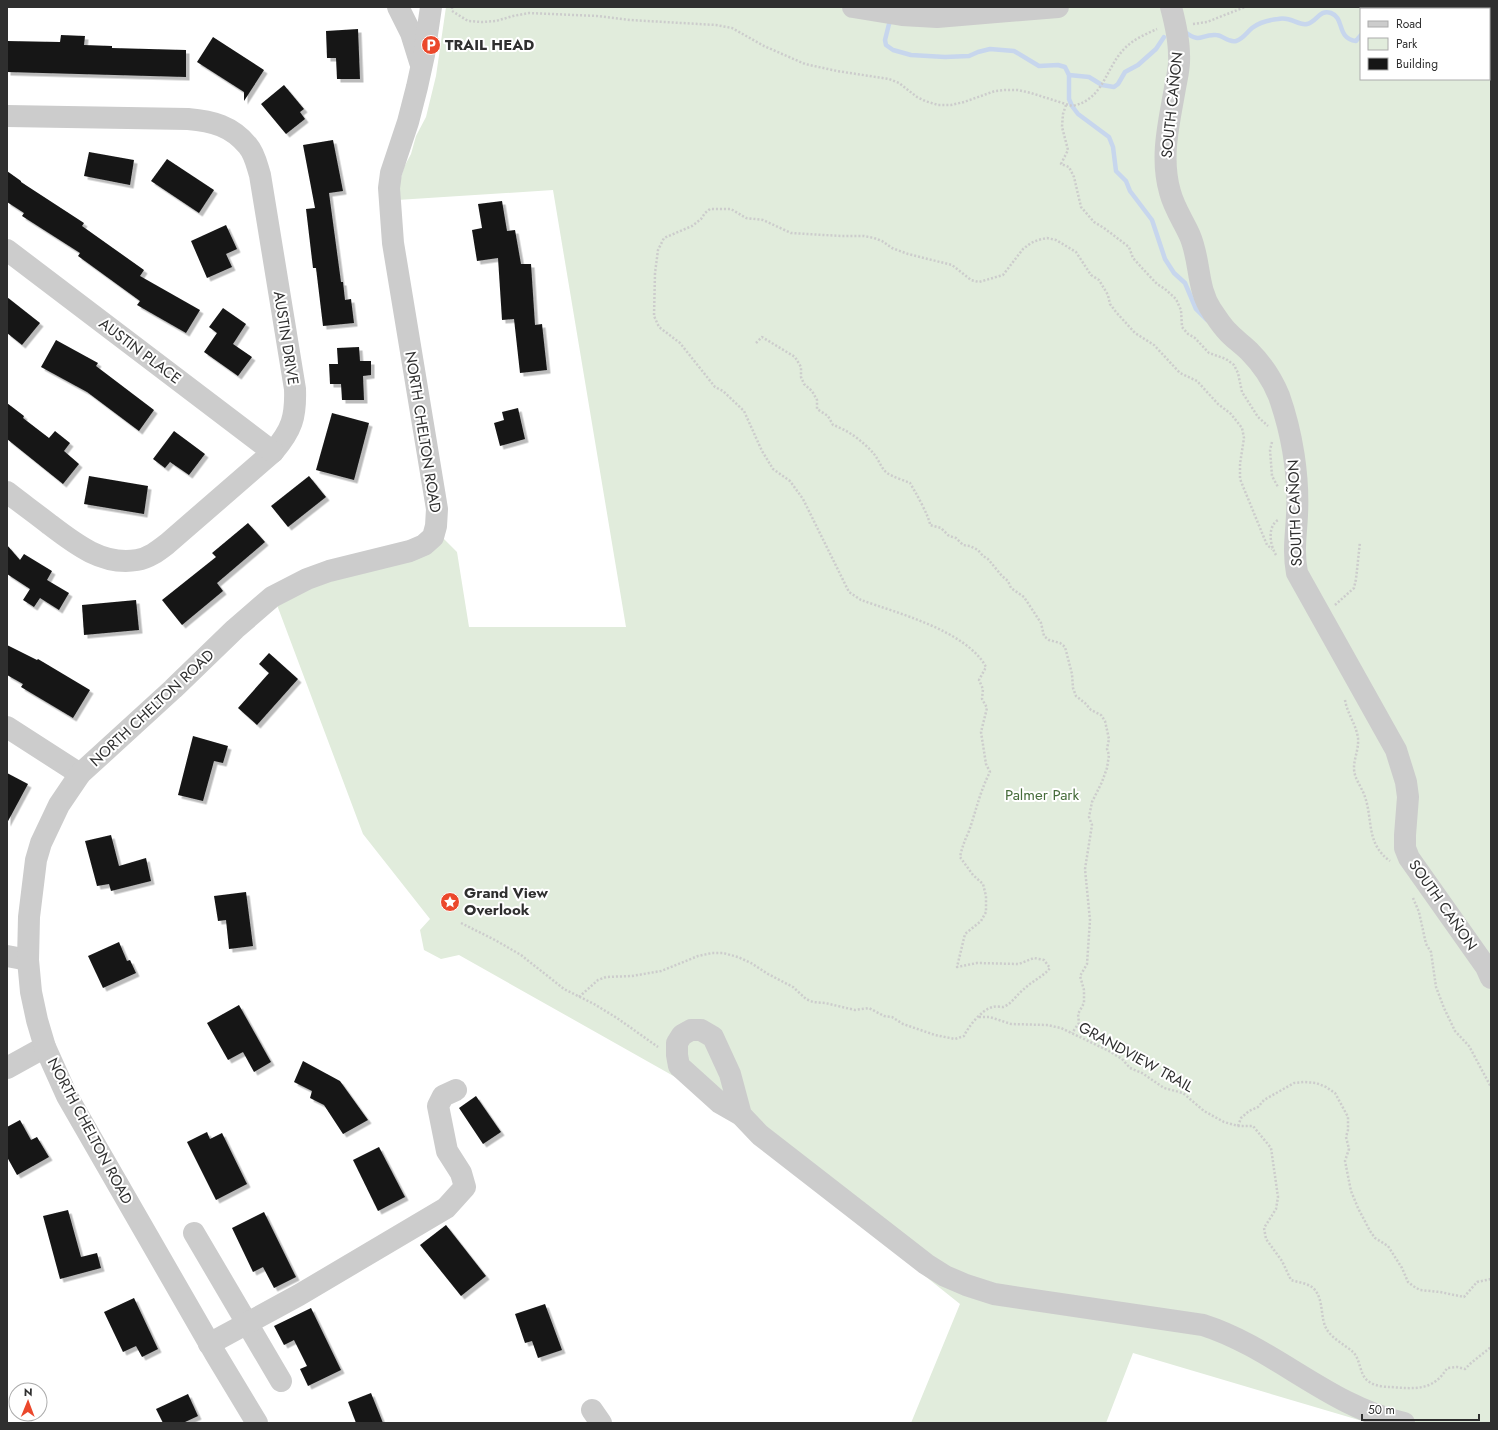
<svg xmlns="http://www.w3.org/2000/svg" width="1498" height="1430" font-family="Jost,sans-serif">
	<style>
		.green { fill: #e1ecdc; fill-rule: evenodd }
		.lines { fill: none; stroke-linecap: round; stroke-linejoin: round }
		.stream { stroke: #c7d6ed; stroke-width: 4.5 }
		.building { fill: #161616; filter: url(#shadow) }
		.path { stroke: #ccc; stroke-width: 2.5; stroke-dasharray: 2 2; stroke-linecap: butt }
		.minor { stroke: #ccc; stroke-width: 22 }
		.labels { text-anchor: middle; stroke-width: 4; stroke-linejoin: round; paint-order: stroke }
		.poi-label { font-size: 15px; font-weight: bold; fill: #2f2f2f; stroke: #fff; text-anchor: start }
		.street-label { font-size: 15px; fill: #2f2f2f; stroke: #fff }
		.park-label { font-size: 15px; fill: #466c3a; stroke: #fff }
	</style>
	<defs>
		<filter id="shadow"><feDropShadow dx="3.5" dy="3.5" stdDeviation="0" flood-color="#0004"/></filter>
	</defs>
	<rect width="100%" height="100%" fill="#fff"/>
	<path class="green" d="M 446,7 L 1491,7 L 1491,1423 L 1369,1423 L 1133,1353 L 1106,1423 L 911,1423 L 960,1304 L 677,1078 L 459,955 L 441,959 L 424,950 L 420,930 L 430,919 L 363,834 L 277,605 L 285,597 L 443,538 L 457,552 L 469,627 L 626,627 L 553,190 L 397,200 L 398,189 L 404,167 L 411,154 L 416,136 L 426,117 L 436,76 ZM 1361,9 L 1489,9 L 1489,79 L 1361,79 Z"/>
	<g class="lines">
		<g class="stream">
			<polyline points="1440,9 1444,9"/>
			<polyline points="1489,12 1491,12"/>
			<polyline points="889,24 885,40 886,45 893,50 911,55 945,57 969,56 978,52 990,49 1014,51 1039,66 1058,65 1065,67 1069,75 1069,99 1072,106 1078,114 1109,137 1113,147 1116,171 1126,181 1130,191 1152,220 1165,259 1174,273 1185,283 1196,309 1207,320"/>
			<path d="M 1185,32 C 1201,44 1200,34 1216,35 C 1223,35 1228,43 1236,41 C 1243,39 1247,32 1252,28 C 1260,22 1269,20 1278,19 C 1291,16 1298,26 1307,24 C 1317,22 1319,9 1331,13 C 1345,18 1336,38 1356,41 L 1361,35"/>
			<polyline points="1069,75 1089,77 1102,85 1114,87 1118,84 1125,72 1138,65 1156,49 1164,37"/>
		</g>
	</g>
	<g class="building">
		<polygon points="358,29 360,79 337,79 336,58 327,58 326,31"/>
		<polygon points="61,35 85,36 84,45 112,46 112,48 186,50 186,77 7,72 7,41 60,42"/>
		<polygon points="213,37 264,70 244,101 244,92 197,62"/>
		<polygon points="284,85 304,109 300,112 305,119 286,134 261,104"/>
		<polygon points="333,140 343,191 329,193 341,282 343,282 345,300 351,299 354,323 323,326 316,268 313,268 306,209 315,208 303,145"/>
		<polygon points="89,152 134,160 130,185 84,176"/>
		<polygon points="167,159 214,190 199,213 151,181"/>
		<polygon points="7,171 21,181 21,182 84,223 82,226 144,270 140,276 200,310 186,333 137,305 140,301 78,256 80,253 22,216 24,213 7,202"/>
		<polygon points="502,201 507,231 515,230 521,264 531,264 535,325 542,324 547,370 520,373 514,319 502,320 498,258 477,261 472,230 482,228 478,204"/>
		<polygon points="226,225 237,249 226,254 232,267 207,278 191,241"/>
		<polygon points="7,297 40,323 22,345 7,333"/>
		<polygon points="223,308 246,324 233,344 252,357 238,376 204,352 217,333 209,327"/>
		<polygon points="56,340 98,363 96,366 154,410 139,431 87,392 41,367"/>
		<polygon points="359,347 360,361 371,361 371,375 363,376 364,400 342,400 341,384 330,384 329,364 338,364 337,348"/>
		<polygon points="7,403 24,416 23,418 49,438 55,431 70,443 64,451 79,464 63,484 7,439"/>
		<polygon points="518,408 525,439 500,446 494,423 504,420 502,412"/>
		<polygon points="332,413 369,423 354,480 316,470"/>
		<polygon points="174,431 205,454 189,475 170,462 165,468 153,459"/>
		<polygon points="89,476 148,486 144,514 84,504"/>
		<polygon points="309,476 326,497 288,527 271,506"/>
		<polygon points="248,523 265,542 217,583 223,591 182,625 162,600 216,557 212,553"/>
		<polygon points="7,545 20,560 24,554 52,571 47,580 69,593 59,610 40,598 34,607 23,600 30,589 7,574"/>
		<polygon points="136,600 139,630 84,635 82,605"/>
		<polygon points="7,645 37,660 38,659 90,690 73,718 21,687 23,684 7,675"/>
		<polygon points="269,653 298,679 257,725 238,708 269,673 259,664"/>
		<polygon points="193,736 228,746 223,763 214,761 203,801 178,795"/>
		<polygon points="7,773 28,784 7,823"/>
		<polygon points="111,835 119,866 146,858 151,881 111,891 109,884 97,886 85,841"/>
		<polygon points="246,892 253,946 229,949 226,920 218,921 214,896"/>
		<polygon points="119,942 127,961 130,960 136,973 103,988 88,956"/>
		<polygon points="239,1005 271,1062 254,1072 243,1052 228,1060 207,1023"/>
		<polygon points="303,1061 340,1081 368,1120 343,1134 324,1105 310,1098 312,1091 294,1082"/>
		<polygon points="476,1096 501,1132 483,1144 459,1108"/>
		<polygon points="20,1120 31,1140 37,1137 49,1157 17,1175 7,1157 7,1127"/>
		<polygon points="207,1132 210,1139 222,1133 247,1184 216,1200 187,1142"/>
		<polygon points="379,1147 405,1197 378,1211 353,1160"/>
		<polygon points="68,1210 81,1257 97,1253 101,1268 60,1279 43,1216"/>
		<polygon points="264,1212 296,1277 274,1288 263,1267 253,1272 232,1228"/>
		<polygon points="446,1225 486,1276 461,1296 420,1245"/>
		<polygon points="134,1298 158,1349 142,1357 136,1346 123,1352 104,1312"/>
		<polygon points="545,1304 562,1350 538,1358 532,1341 525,1343 515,1314"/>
		<polygon points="311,1308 341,1370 308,1386 300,1369 307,1366 294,1340 284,1345 274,1326"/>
		<polygon points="371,1393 383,1423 356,1423 348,1402"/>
		<polygon points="188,1394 198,1416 183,1423 163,1423 156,1409"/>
	</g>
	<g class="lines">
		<g class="path">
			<path d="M 452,7 L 452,11 L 468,21 L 482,22 L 496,21 L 513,16 L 529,13 L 597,16 L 630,20 L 716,25 L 732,28 L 764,46 L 805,64 L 837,71 L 889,79 L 899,83 L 917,97 L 925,101 L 938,105 L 951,105 L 964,102 L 995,91 L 1005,90 L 1018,90 L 1031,93 L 1072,106 C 1104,100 1105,68 1125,48 C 1134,39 1146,34 1157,29"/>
			<polyline points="1193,24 1207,22 1245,7"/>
			<polyline points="1066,105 1063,114 1062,127 1068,150 1061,164 1069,167 1074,177 1081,207 1094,222 1104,228 1129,247 1133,258 1142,268 1157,284 1165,289 1176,299 1181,310 1182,327 1188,334 1195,338 1209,353 1226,359 1234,365 1238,373 1242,392 1258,417 1268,426"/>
			<path d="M 756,343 L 762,337 L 795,357 L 801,367 L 801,377 L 804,384 L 812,391 L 817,400 L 817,409 L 828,416 L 833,425 C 848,430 864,442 874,454 C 879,460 881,468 887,473 C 893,477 903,480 910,483 C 915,491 930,518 930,525 L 941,528 L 949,536 L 956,538 L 963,545 L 970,546 L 978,550 L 983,556 L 988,559 L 1002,576 L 1008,581 L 1011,588 L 1024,597 L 1041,623 L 1044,636 L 1049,640 L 1060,643 L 1065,647 L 1072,674 L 1073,688 L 1076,696 L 1085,703 L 1091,710 L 1101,715 L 1105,721 L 1109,739 L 1107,749 L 1109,755 L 1107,768 L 1102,782 L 1092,802 L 1089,817 L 1092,825 L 1085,869 L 1090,920 L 1087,964 L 1080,976 L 1084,990 L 1084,1003 L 1078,1014 L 1079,1023 L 1072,1033"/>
			<polyline points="1272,442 1270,450 1272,476 1278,487"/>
			<path d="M 1276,555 C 1270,545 1267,527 1278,520"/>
			<polyline points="1335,605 1354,588 1356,579 1360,542"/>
			<path d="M 1345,700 C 1347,713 1356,724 1358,738 C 1359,749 1354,758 1354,768 C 1354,779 1362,787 1365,797 C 1373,820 1366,844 1390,861"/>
			<polyline points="1413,898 1419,912 1426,944 1431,952 1436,987 1444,1008 1455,1031 1469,1046 1491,1087"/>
			<polyline points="461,923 495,940 521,955 564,989 594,1004 617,1018 658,1047"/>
			<path d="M 579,997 L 598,980 L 606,977 L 632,976 L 661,971 L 698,956 L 712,953 L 723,953 L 738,957 L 751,963 L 768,974 L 793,987 L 806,999 L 813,1002 L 825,1003 L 855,1010 L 869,1008 L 884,1016 L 892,1017 L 903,1024 L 935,1035 L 955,1039 L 964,1036 C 968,1027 982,1009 993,1007 C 996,1006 1000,1007 1003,1007 C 1012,1004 1017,994 1024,989 C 1032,981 1043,977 1050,968 L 1044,960 L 1034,958 L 1019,964 L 977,963 L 957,967 L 965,934 L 981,921 L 986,912 L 986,896 L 983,884 L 973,875 L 960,857 C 962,847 965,840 969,831 C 976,811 980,791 990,772 L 986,764 L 981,732 L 987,708 L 982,699 L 983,689 L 979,680 L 986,667 C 967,631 897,613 861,600 L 849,592 L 803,499 L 790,481 L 773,469 L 762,451 L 744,411 L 723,391 L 715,387 L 680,343 L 659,327 L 654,316 L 655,273 L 658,250 L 664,238 L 692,226 L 701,219 L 705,213 L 710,209 L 731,209 L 746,218 L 763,220 L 791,233 L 841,236 L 864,236 L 874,238 L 882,241 L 892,248 L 908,254 L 952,265 L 971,280 L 979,282 L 1003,275 L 1023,249 L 1031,243 L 1038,240 L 1047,238 L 1056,240 L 1076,252 L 1091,275 L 1099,280 L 1108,295 L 1110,304 L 1116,312 L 1135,333 L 1154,345 L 1180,373 L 1197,381 L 1218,404 L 1231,414 L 1242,428 L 1244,438 L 1240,464 L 1240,479 L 1267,545 L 1272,549"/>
			<path d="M 979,1017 L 990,1017 L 1011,1024 L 1047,1025 L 1061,1028 L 1109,1051 L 1122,1059 L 1130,1068 L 1142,1073 L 1164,1088 L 1183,1093 L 1204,1111 L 1224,1122 L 1238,1126 L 1253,1126 L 1271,1148 L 1278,1197 L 1276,1209 L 1264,1228 L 1266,1239 L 1282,1261 L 1291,1280 C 1300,1283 1312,1283 1317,1293 C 1323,1303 1321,1319 1326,1328 C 1331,1338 1345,1345 1353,1352 C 1361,1360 1359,1374 1368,1381 C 1374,1386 1384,1387 1391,1387 C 1414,1389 1434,1391 1447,1368 L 1457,1367 L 1465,1369 L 1471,1363 L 1491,1347"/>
			<polyline points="1238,1126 1241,1118 1249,1111 1258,1107 1264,1100 1294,1083 1304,1082 1316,1083 1326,1087 1335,1093 1348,1117 1348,1130 1346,1137 1349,1149 1345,1161 1351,1191 1358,1208 1370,1231 1375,1238 1388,1246 1402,1268 1408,1282 1413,1286 1420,1290 1440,1292 1464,1297 1477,1282 1491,1279"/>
		</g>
		<g class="minor">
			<polyline points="398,7 411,33 420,62"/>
			<polyline points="853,7 902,15 937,17 1058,7"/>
			<path d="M 1171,7 C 1175,22 1179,39 1179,55 C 1180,66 1177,77 1175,88 C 1169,123 1160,157 1170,192 C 1174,208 1184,222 1190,236 C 1201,262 1196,287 1212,311 C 1217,318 1221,325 1227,331 C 1233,338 1242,344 1249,351 C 1262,364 1272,379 1279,396 C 1292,433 1299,476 1297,515 C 1296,537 1293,550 1297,573 L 1396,750 L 1406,782 L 1408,797 L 1405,835 L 1405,848 L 1409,858 L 1486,967 L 1491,978"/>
			<path d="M 7,116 L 188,119 C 212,121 232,126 248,146 C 255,154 257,166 260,175 L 295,389 C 296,417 292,430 273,452 L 167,544 C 158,551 149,558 137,560 C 103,566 75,544 49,524 C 35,513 21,503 7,492"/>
			<polyline points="7,250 273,452"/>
			<polyline points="7,727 80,774"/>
			<polyline points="7,956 28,960"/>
			<polyline points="7,1068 45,1047"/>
			<path d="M 741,1115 L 730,1074 L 713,1037 L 701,1030 L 691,1030 L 682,1035 L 677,1043 L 677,1055 L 679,1066 L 720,1103 L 741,1115 L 760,1135 L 926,1264 L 945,1276 L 966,1285 L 994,1294 L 1203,1325 C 1275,1348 1328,1406 1404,1423"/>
			<polyline points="194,1233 281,1381"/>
			<polyline points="209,1344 299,1295 446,1208 465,1187 461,1173 447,1151 438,1106 443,1096 456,1090"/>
			<polyline points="592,1410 601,1423"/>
			<polyline points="257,1423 216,1355 67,1096 45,1047 37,1020 31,992 28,960 29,917 36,860 41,843 59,805 80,774 173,689 235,629 272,597 307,579 329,571 410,551 424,545 433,537 436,526 437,509 393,243 389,188 391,173 408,122 417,87 424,55 431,7"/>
		</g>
	</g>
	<defs>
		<g id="parking-disc" transform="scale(1)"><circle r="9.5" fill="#eb482c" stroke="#fff"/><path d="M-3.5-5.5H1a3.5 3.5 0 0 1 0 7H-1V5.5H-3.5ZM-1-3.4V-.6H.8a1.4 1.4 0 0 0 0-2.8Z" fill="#fff"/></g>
		<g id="sight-disc" transform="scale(1)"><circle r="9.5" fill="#eb482c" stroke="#fff"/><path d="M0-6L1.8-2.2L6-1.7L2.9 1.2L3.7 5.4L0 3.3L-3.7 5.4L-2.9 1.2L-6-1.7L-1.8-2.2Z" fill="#fff"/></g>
	</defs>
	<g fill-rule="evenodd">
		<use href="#parking-disc" x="431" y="45"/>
		<use href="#sight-disc" x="450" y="902"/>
	</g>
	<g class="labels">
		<g class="poi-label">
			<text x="445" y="50">TRAIL HEAD</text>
			<text x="464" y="898">Grand View<tspan x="464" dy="17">Overlook</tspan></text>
		</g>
		<g class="street-label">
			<text transform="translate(1172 105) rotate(-84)" y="5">SOUTH CAÑON</text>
			<text transform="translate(286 338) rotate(81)" y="5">AUSTIN DRIVE</text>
			<text transform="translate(140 351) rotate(37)" y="5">AUSTIN PLACE</text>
			<text transform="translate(423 432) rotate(81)" y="5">NORTH CHELTON ROAD</text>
			<text transform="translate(1295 513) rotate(-92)" y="5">SOUTH CAÑON</text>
			<text transform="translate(152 708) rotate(-43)" y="5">NORTH CHELTON ROAD</text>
			<text transform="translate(1443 905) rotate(55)" y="5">SOUTH CAÑON</text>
			<text transform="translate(1136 1057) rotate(29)" y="5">GRANDVIEW TRAIL</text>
			<text transform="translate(90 1131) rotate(62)" y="5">NORTH CHELTON ROAD</text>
		</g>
		<g class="park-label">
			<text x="1042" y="800">Palmer Park</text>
		</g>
	</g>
	<rect width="1498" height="1430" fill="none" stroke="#2f2f2f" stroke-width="16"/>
	<rect x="1360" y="8" width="130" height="72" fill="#ffffff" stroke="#acacac"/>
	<rect x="1368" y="21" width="20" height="6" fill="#cccccc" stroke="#acacac"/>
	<text x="1396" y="28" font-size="12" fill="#2f2f2f">Road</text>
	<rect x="1368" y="38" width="20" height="12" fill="#e1ecdc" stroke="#acacac"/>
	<text x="1396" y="48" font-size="12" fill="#2f2f2f">Park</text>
	<rect x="1368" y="58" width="20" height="12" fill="#161616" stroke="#acacac"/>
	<text x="1396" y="68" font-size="12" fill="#2f2f2f">Building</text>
	<g transform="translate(28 1402) rotate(1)"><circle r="19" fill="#ffffff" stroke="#acacac"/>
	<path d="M0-3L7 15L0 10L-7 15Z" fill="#eb482c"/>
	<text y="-6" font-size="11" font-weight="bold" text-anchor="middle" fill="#2f2f2f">N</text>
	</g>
	<path d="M1362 1414v6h117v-6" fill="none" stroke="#2f2f2f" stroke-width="2"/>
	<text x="1368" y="1414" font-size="12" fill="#2f2f2f" stroke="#ffffff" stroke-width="3" paint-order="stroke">50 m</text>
</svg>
